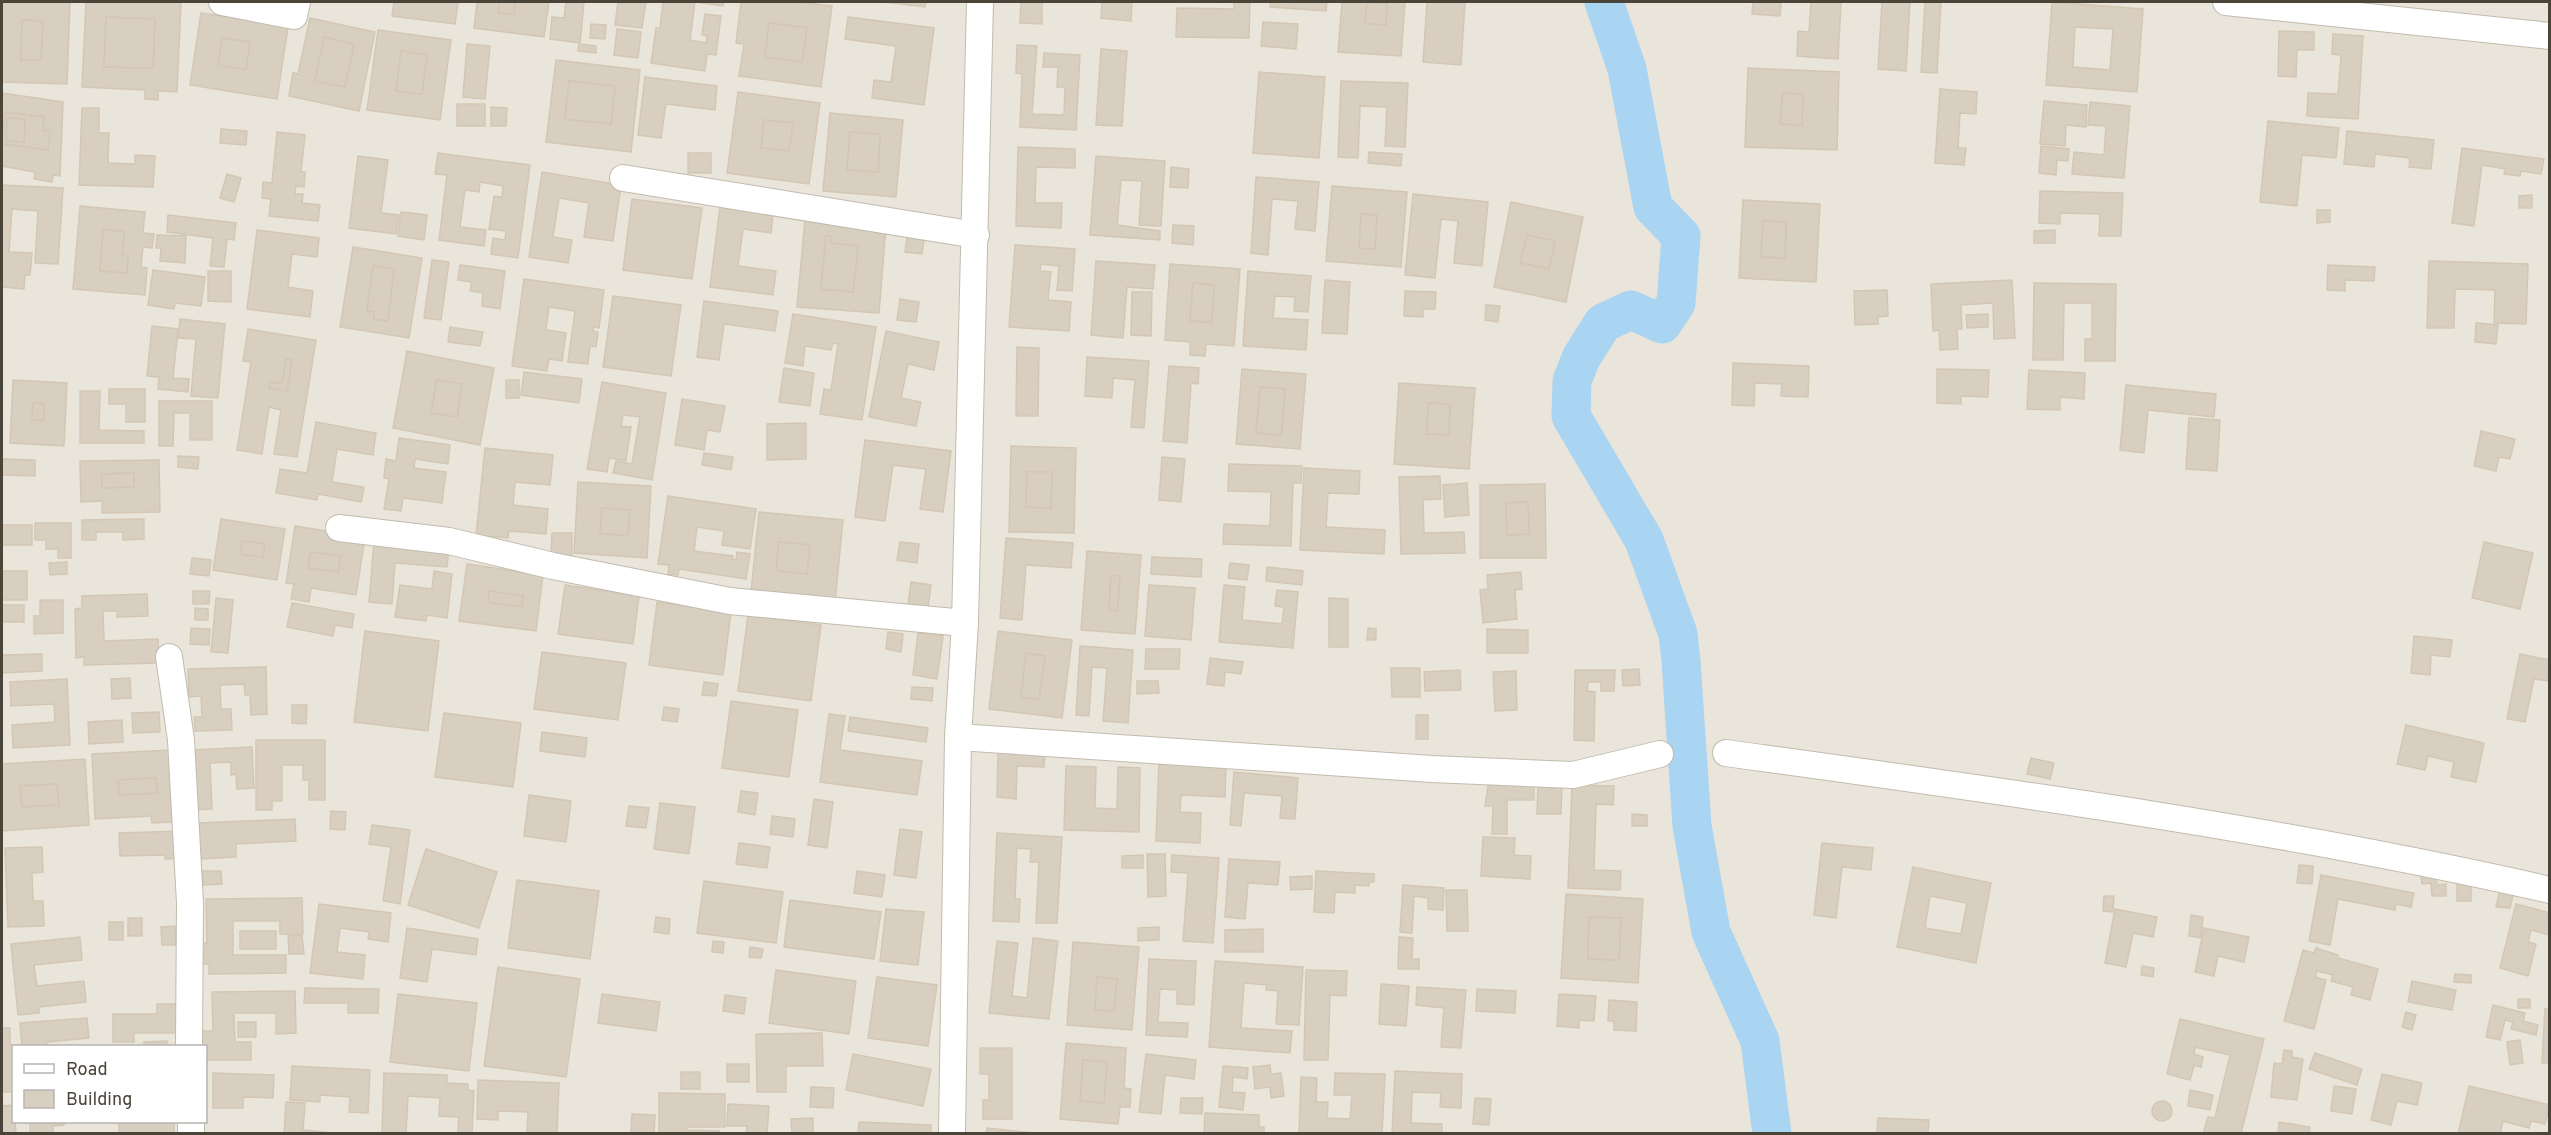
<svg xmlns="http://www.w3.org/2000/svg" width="2551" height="1135" font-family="Overpass,sans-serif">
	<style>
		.residential { fill: #eae5da; fill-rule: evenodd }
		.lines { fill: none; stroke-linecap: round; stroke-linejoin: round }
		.river { stroke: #a9d4f2; stroke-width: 39 }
		.building { fill: #d8cfc1; stroke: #d3c7b4; stroke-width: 1.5; fill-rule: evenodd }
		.street-casing { stroke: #c2bbae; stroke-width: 28 }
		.street { stroke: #fff; stroke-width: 26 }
	</style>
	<rect width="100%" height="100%" fill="#f6f3ec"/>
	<path class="residential" d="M 2,2 L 2549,2 L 2549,1133 L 2,1134 ZM 14,1046 L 206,1046 L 206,1122 L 14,1122 Z"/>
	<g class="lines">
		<polyline class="river" points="1604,2 1627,69 1653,207 1681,236 1676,303 1662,324 1631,310 1603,323 1581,358 1572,381 1571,416 1644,540 1678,634 1681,661 1692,826 1711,932 1760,1041 1772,1134"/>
	</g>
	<g class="building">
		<path d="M 2,2 L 70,2 L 67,84 L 2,82 ZM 22,20 L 43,21 L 41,60 L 21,60 Z"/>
		<path d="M 86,2 L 181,2 L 177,92 L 158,91 L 158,100 L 145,99 L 145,90 L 82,87 ZM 106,17 L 155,19 L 153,68 L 104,67 Z"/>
		<polygon points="394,2 458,2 455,24 392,16"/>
		<polygon points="477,2 499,2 499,13 514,14 515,2 549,2 544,37 474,28"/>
		<polygon points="499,2 515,2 514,14 499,13"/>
		<polygon points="566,2 584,2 580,43 550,39 552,17 564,18"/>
		<polygon points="618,2 646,2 642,28 615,25"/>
		<polygon points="663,2 724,2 723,6 695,2 690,40 706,43 707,36 702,35 705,14 721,16 716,55 707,54 705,71 651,63 656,28 660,28"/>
		<path d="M 741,2 L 796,2 L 832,6 L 821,87 L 739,76 L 744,44 L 736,43 ZM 769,23 L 807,28 L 802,62 L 765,57 Z"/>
		<polygon points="885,2 926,2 925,7"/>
		<polygon points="1021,2 1042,2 1042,24 1020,23"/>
		<polygon points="1102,2 1132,2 1131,21 1101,18"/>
		<polygon points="1234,2 1250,2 1249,38 1176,37 1177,8 1234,9"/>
		<polygon points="1270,2 1327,2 1326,11 1270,7"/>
		<path d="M 1342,2 L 1405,2 L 1401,56 L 1338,52 ZM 1367,2 L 1387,4 L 1386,25 L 1365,23 Z"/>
		<polygon points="1367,2 1387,4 1386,25 1365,23"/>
		<polygon points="1427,2 1465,2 1461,65 1423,62"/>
		<polygon points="1753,2 1781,2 1780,16 1752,14"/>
		<polygon points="1811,2 1841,2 1838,59 1797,56 1798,31 1809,32"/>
		<polygon points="1882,2 1910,2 1906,71 1878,69"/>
		<polygon points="1912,2 1941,2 1937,73 1921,72 1925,2"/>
		<path d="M 2052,2 L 2143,9 L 2137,92 L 2046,85 ZM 2075,27 L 2113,29 L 2110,70 L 2073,67 Z"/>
		<path d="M 201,13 L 288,27 L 277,99 L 190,85 ZM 222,38 L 250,42 L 246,70 L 218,65 Z"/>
		<polygon points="106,17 155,19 153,68 104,67"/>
		<polygon points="848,17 934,28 924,105 872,98 874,80 891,82 896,46 845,39"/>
		<path d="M 310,18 L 375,32 L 359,111 L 289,96 L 293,73 L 298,74 ZM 324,37 L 354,44 L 345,87 L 315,81 Z"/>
		<polygon points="22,20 43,21 41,60 21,60"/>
		<polygon points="1263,22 1298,24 1296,49 1261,46"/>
		<polygon points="769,23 807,28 802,62 765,57"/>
		<polygon points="591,24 606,25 605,39 590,38"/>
		<polygon points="617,29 641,32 638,58 614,55"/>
		<path d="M 378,30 L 451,40 L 440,120 L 367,110 ZM 401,51 L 427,55 L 422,94 L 396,91 Z"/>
		<polygon points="2279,31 2314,32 2314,50 2297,50 2296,77 2278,76"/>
		<polygon points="2333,34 2363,36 2358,119 2307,116 2308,93 2338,94 2341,55 2332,54"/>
		<polygon points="324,37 354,44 345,87 315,81"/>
		<polygon points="222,38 250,42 246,70 218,65"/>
		<polygon points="467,44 490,46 485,99 463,97"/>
		<polygon points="579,44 596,46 596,53 578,51"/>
		<polygon points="1017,45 1037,46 1032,114 1064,115 1065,87 1057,87 1058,67 1043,67 1044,53 1080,55 1076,130 1020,127 1022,74 1016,73"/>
		<polygon points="1101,49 1127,51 1122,126 1096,125"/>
		<polygon points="401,51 427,55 422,94 396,91"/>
		<path d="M 556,60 L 640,70 L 631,152 L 546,142 ZM 569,81 L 615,86 L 611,124 L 565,119 Z"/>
		<path d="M 1748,68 L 1839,72 L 1837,150 L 1745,147 ZM 1783,93 L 1803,94 L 1802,125 L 1780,124 Z"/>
		<polygon points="1259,72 1325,77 1319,158 1253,153"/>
		<polygon points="645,77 717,86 715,110 666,104 661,138 638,135"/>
		<polygon points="569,81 615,86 611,124 565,119"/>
		<polygon points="1341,81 1408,83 1405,147 1385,146 1387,107 1360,106 1358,158 1338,157"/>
		<polygon points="1940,89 1977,92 1976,114 1960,113 1958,148 1966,148 1964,165 1935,163"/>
		<path d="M 738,92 L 820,103 L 809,184 L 727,173 ZM 764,120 L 793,123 L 789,151 L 761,148 Z"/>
		<polygon points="2,93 63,102 60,176 53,175 52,182 34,179 35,172 2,166 2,144 48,150 50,131 43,130 44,117 5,112 2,139"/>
		<polygon points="1783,93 1803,94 1802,125 1780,124"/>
		<polygon points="2044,101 2087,105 2086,127 2066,125 2065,146 2040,144"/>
		<polygon points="2090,102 2130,106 2124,178 2072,174 2074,152 2104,155 2106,126 2088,125"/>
		<rect x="457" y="104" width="28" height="22"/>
		<polygon points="491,107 507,108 506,126 491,126"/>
		<polygon points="82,108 99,108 99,133 109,133 108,163 135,164 135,155 155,156 153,187 79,185"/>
		<path d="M 5,112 L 44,117 L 43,130 L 50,131 L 48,150 L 2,144 ZM 7,118 L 25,119 L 24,142 L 6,141 Z"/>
		<path d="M 830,113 L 903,120 L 896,197 L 823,191 ZM 850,132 L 880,134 L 878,172 L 847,170 Z"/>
		<polygon points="7,118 25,119 24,142 6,141"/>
		<polygon points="764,120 793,123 789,151 761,148"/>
		<polygon points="2268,121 2339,128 2336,158 2302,155 2297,206 2260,202"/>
		<polygon points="221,129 247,131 246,145 220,143"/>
		<polygon points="2347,131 2434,140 2431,169 2409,167 2410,158 2375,154 2374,167 2344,164"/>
		<polygon points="277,132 305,135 301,172 305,172 304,187 296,186 295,194 303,194 302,203 320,205 318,221 269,216 271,199 262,198 263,182 272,183"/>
		<polygon points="850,132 880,134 878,172 847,170"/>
		<polygon points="2041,146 2069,149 2068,161 2057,160 2056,175 2039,173"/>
		<polygon points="1018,147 1075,149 1075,168 1036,167 1035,203 1062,203 1061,228 1016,226"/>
		<polygon points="2462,148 2544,159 2541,174 2521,171 2520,176 2504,174 2505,169 2482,165 2474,226 2452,223"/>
		<polygon points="1369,152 1402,154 1401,166 1368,163"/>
		<polygon points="438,153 530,165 518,258 491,254 493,238 505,240 506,231 489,229 494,196 502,197 503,186 480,182 479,192 465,190 460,227 486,230 484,246 439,240 447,175 435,174"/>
		<rect x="688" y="153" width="23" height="20"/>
		<polygon points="358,156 388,160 381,213 399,215 396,234 349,228"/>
		<polygon points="1096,156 1165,161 1161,226 1139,225 1142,181 1121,180 1117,225 1160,231 1160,240 1090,235"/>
		<polygon points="1171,167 1189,169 1188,188 1170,187"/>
		<polygon points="542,172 621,185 613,241 584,237 589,203 559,198 553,237 572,240 568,263 529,257"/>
		<polygon points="227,174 241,178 234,202 220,198"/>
		<polygon points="1256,177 1319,182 1315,231 1295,229 1298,201 1272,199 1268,255 1251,253"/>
		<polygon points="2,185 63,188 58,264 35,263 38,211 12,209 9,252 32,253 30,275 25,275 24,289 2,287"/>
		<path d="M 1332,186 L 1407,192 L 1401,267 L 1326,261 ZM 1361,214 L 1377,215 L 1375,249 L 1359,248 Z"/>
		<polygon points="2040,191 2123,193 2121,236 2099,236 2100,214 2060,213 2060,224 2039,223"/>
		<polygon points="1413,194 1488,202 1482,266 1454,263 1458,221 1441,219 1435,278 1405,275"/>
		<polygon points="2532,195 2532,208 2519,208 2519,196"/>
		<polygon points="632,199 702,208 692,279 623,270"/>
		<path d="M 1743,200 L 1820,204 L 1816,282 L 1739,278 ZM 1763,221 L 1786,222 L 1785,258 L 1761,257 Z"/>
		<path d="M 1511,202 L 1583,217 L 1566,302 L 1494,287 ZM 1527,235 L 1555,241 L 1549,269 L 1520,263 Z"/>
		<path d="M 80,206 L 145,212 L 143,233 L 154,234 L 152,248 L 143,247 L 141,267 L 147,268 L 145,295 L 73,289 ZM 103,230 L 124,231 L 122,256 L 128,256 L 127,273 L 100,271 Z"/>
		<polygon points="720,207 773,214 771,233 743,229 738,266 776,271 773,295 710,287"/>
		<polygon points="2317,210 2330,210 2330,222 2317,223"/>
		<polygon points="401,212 427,215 424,240 398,236"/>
		<polygon points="1361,214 1377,215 1375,249 1359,248"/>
		<polygon points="168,215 236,223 234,240 227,239 224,267 210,266 213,238 167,232"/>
		<path d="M 805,219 L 886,226 L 879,313 L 797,307 ZM 826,236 L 831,236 L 830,243 L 858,246 L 853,292 L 821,289 Z"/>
		<polygon points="1763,221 1786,222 1785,258 1761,257"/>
		<polygon points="1173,225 1194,226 1193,245 1172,243"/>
		<polygon points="103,230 124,231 122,256 128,256 127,273 100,271"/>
		<polygon points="257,230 319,238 317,257 292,254 288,287 313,291 310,317 247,309"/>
		<polygon points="2055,230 2055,243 2034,243 2034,231"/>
		<polygon points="157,235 186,236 185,263 160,261 161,248 156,248"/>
		<polygon points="1527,235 1555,241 1549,269 1520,263"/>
		<polygon points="826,236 831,236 830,243 858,246 853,292 821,289"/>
		<polygon points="907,237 924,240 922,254 905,252"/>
		<polygon points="1015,245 1075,249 1072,291 1057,290 1059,266 1041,264 1040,271 1051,272 1048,300 1071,302 1069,331 1009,327"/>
		<path d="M 353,247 L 422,258 L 409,338 L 340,327 ZM 373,266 L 394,269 L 388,321 L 374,319 L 374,312 L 367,311 Z"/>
		<polygon points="432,260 449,262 441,320 424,318"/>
		<polygon points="1096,261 1155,265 1153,289 1127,287 1123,338 1091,335"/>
		<polygon points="2429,261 2528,264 2526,324 2494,323 2495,290 2455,289 2454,328 2427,328"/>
		<path d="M 1170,264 L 1240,269 L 1234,346 L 1206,344 L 1205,356 L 1190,355 L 1190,342 L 1165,340 ZM 1193,283 L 1214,285 L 1212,322 L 1190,321 Z"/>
		<polygon points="460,265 505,271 500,309 482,306 483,293 470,291 472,282 458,280"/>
		<polygon points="2328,265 2375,267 2374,281 2345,280 2345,291 2327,290"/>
		<polygon points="373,266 394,269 388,321 374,319 374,312 367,311"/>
		<polygon points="153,270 205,277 201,306 175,303 174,309 148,305"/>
		<polygon points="208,271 231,271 231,302 208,301"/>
		<polygon points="1248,271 1311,276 1308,312 1294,311 1295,297 1275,296 1273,318 1308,320 1306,350 1243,346"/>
		<polygon points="524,279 604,290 599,328 593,327 593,331 598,332 596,347 590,346 588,364 568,362 575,311 549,307 546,330 566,333 562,361 549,359 547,371 512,366"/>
		<polygon points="1325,280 1350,282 1347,334 1322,333"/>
		<polygon points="2012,280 2015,338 1994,339 1993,303 1961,305 1962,329 1957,329 1958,349 1940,350 1939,330 1933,331 1931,284"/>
		<polygon points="1193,283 1214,285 1212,322 1190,321"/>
		<polygon points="2034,283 2116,284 2115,361 2085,361 2085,339 2092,339 2092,303 2064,303 2063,360 2033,360"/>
		<polygon points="1887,290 1888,316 1878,317 1878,324 1855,325 1854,291"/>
		<polygon points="1405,291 1436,292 1435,309 1423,309 1423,317 1404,316"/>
		<polygon points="1132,292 1152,292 1151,336 1131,335"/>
		<polygon points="613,296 681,305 671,376 603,367"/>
		<polygon points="900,299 919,302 916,322 897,320"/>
		<polygon points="704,301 778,311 775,331 724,324 719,360 697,357"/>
		<polygon points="1486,305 1500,306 1498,322 1485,320"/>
		<polygon points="793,314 876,327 862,420 820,414 824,389 831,390 838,344 833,343 831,350 805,346 803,366 785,363"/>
		<polygon points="1988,314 1988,327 1967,328 1966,315"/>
		<polygon points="180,319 225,324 218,398 191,396 196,339 178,338"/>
		<polygon points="2476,323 2498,325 2496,344 2475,342"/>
		<polygon points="152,326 178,329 173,378 189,379 188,392 158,389 159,377 147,376"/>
		<polygon points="450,327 483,332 480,346 448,342"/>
		<path d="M 248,329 L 316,340 L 297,457 L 274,454 L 281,410 L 269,407 L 262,454 L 237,450 L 251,362 L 243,361 ZM 286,359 L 292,360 L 287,391 L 269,388 L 270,382 L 282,384 Z"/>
		<polygon points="886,331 939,342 934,370 908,364 901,398 921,402 916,426 869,417"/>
		<polygon points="1017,347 1039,348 1038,416 1016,416"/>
		<path d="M 407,351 L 494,368 L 480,445 L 393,428 ZM 437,380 L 462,384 L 457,417 L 431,413 Z"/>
		<polygon points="1087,357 1149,361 1144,428 1131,427 1135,380 1113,378 1112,398 1085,396"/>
		<polygon points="286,359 292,360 287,391 269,388 270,382 282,384"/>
		<polygon points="1733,363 1809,366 1808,397 1781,396 1782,384 1755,383 1754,406 1732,405"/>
		<polygon points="1169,366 1199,368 1198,384 1191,383 1187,443 1163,441"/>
		<polygon points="784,368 814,373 810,406 779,402"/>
		<path d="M 1242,369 L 1306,374 L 1300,449 L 1236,444 ZM 1260,387 L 1285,389 L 1281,435 L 1256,433 Z"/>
		<polygon points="1937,369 1989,370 1988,397 1961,396 1961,404 1937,403"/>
		<polygon points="2029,370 2085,373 2084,399 2060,397 2060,410 2027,409"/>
		<polygon points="524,372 582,379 579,403 521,395"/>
		<path d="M 13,380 L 67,383 L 64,446 L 10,443 ZM 33,403 L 44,404 L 44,420 L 32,420 Z"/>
		<polygon points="437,380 462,384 457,417 431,413"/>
		<rect x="506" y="380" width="13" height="18"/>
		<polygon points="602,382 666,393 652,480 613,473 616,461 632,464 640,417 623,415 621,426 631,427 626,461 609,458 607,472 587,469"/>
		<path d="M 1399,383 L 1475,388 L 1469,469 L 1394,464 ZM 1428,403 L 1450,404 L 1449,435 L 1427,434 Z"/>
		<polygon points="2126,385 2216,394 2214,417 2148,410 2144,453 2120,450"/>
		<polygon points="1260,387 1285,389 1281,435 1256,433"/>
		<polygon points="109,389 145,389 145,422 126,422 126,404 109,404"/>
		<polygon points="80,391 100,391 99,430 144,431 144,443 80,443"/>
		<polygon points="682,399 725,406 720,432 707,430 704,450 675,445"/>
		<polygon points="159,401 212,401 212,440 190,440 190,413 174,413 173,446 159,446"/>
		<polygon points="33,403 44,404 44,420 32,420"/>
		<polygon points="1428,403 1450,404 1449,435 1427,434"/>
		<polygon points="2189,418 2220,420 2217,471 2186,469"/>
		<polygon points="316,422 376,433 373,455 337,449 332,482 364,487 361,502 318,494 317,500 276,493 280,469 307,473"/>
		<polygon points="806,423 806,459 767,460 767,424"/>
		<polygon points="2481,431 2515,439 2510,459 2499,457 2496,471 2474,466"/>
		<polygon points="399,438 450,445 448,464 415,459 414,468 446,472 442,503 403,498 401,511 384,509 389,479 384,478 386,459 396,461"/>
		<polygon points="865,440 951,451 943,512 920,509 926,469 893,465 885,521 855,517"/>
		<path d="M 1011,446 L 1076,448 L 1074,533 L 1009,532 ZM 1027,472 L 1052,472 L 1051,508 L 1026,507 Z"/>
		<polygon points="485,448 553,455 550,485 515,482 513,505 548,509 546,534 509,531 508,538 476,535"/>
		<polygon points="704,453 733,457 731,470 702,465"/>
		<polygon points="178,456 199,457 198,469 178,467"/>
		<polygon points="1162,457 1185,459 1181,502 1159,500"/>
		<polygon points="2,459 35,460 35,476 2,475"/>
		<path d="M 159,460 L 160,512 L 102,513 L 102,501 L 81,502 L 80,461 ZM 134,473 L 134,487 L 102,488 L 102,474 Z"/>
		<polygon points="1229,464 1302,466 1301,483 1293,483 1291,546 1223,544 1224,524 1270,526 1271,492 1228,491"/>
		<polygon points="1304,468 1360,471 1359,494 1328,493 1326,527 1385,530 1384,554 1300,550"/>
		<polygon points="1027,472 1052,472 1051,508 1026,507"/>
		<polygon points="134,473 134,487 102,488 102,474"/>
		<polygon points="1440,476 1441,499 1423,500 1424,533 1464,532 1465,553 1401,554 1399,477"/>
		<path d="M 578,482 L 651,486 L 647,558 L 574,553 ZM 602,508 L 630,510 L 628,536 L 600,533 Z"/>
		<polygon points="1467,483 1469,515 1445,517 1443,485"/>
		<path d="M 1545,484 L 1546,558 L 1480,558 L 1480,485 ZM 1528,502 L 1529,534 L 1507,535 L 1506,503 Z"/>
		<polygon points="668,496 756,509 750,549 722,545 724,531 697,527 694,551 733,556 732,559 736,560 737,552 750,554 746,579 679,569 678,575 668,574 669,565 658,564"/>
		<polygon points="1528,502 1529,534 1507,535 1506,503"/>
		<polygon points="602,508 630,510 628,536 600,533"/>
		<path d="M 759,512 L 843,520 L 835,602 L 751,593 ZM 779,542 L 810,545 L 807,574 L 776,570 Z"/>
		<polygon points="144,519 144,539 123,540 123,532 96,532 96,540 82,540 82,520"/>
		<path d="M 221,519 L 285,529 L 277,580 L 213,570 ZM 242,541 L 265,544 L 263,557 L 240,554 Z"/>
		<polygon points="35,523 71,523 71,558 58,558 58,549 46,549 46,540 35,540"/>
		<rect x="2" y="525" width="30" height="20"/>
		<path d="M 295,526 L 365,537 L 356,595 L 311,588 L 309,602 L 291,599 L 294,584 L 286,583 ZM 311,552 L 341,556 L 338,572 L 308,568 Z"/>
		<polygon points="552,533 572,533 572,556 551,556"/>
		<polygon points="1006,538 1073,543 1071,568 1026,565 1022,620 1000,618"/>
		<polygon points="242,541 265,544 263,557 240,554"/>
		<polygon points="374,541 449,548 447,567 395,563 392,604 369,602"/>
		<polygon points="779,542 810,545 807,574 776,570"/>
		<polygon points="900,542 919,544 917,563 897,560"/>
		<polygon points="2484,542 2533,553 2520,609 2472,598"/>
		<path d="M 1087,551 L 1141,555 L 1135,634 L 1081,630 ZM 1111,576 L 1120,576 L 1117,611 L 1109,610 Z"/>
		<polygon points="311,552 341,556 338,572 308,568"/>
		<polygon points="1152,557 1202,559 1201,577 1151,574"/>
		<polygon points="192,558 211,560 209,576 190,574"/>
		<polygon points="67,562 67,574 50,575 49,563"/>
		<polygon points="1230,563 1249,565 1247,580 1228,578"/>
		<path d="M 467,564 L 543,575 L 536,631 L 459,621 ZM 489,591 L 523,596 L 522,607 L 488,602 Z"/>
		<polygon points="1267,567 1303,571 1302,585 1266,581"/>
		<rect x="2" y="571" width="25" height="29"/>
		<polygon points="434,571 452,574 447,618 427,615 426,621 395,617 400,585 432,589"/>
		<polygon points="1521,572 1522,589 1515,590 1517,619 1483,623 1480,590 1488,589 1487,575"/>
		<polygon points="1111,576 1120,576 1117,611 1109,610"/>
		<polygon points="911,582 931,585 928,608 908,605"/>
		<polygon points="565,585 639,596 633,644 558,634"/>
		<polygon points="1149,585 1195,588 1191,640 1145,636"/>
		<polygon points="1224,585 1245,587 1242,620 1282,624 1284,607 1275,606 1277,590 1298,592 1293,648 1219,642"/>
		<polygon points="193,591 210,591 209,604 193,604"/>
		<polygon points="489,591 523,596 522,607 488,602"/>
		<polygon points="147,594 148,616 117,617 117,611 103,611 104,641 158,639 159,663 84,665 84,657 76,658 75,609 82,608 82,596"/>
		<polygon points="216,598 233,600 228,653 211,652"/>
		<polygon points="1329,598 1348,599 1348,647 1329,647"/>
		<polygon points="40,600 63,600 63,633 34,634 34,616 40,616"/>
		<polygon points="657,602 731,612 723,675 649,665"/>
		<polygon points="292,603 354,614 352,628 335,625 333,636 287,627"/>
		<rect x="2" y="605" width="22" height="17"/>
		<polygon points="195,608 208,609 208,620 195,620"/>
		<polygon points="748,615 821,625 811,701 738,691"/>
		<polygon points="191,628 210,629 209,645 190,644"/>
		<polygon points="1368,628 1376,629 1376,640 1367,640"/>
		<polygon points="1487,629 1528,630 1528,653 1487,653"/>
		<polygon points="365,631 439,641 428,731 354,722"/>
		<path d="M 998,631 L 1072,640 L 1062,718 L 989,709 ZM 1026,653 L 1045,656 L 1039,699 L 1021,697 Z"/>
		<polygon points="888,632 903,634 901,652 886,649"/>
		<polygon points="918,633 943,636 937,679 913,675"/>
		<polygon points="2414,636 2452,640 2450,657 2431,655 2430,675 2411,673"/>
		<polygon points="1080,646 1133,650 1128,723 1103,721 1107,668 1092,667 1089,716 1076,715"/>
		<polygon points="1146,649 1180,649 1179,669 1145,669"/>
		<polygon points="542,652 626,663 618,720 534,709"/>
		<polygon points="1026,653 1045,656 1039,699 1021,697"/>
		<polygon points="42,654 42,671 2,673 2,655"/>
		<polygon points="2520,654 2550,660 2548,681 2534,679 2525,722 2507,719"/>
		<polygon points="1210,658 1243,662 1241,674 1225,672 1224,686 1207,684"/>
		<polygon points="266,667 267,714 251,715 250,695 245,695 244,684 220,685 221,709 231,709 232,730 195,731 194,717 202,717 201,696 189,697 188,669"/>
		<polygon points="1391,668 1420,668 1420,697 1392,697"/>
		<polygon points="1639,669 1640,685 1623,686 1622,670"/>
		<polygon points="1460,670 1461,690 1425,691 1424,672"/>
		<polygon points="1575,670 1615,670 1614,691 1601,691 1601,682 1588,682 1587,691 1595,692 1594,741 1574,740"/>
		<polygon points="1516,671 1517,710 1495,711 1493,672"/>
		<polygon points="130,678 131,698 112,699 111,679"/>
		<polygon points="67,679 70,745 13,748 12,725 55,722 54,704 11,706 10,682"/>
		<polygon points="1137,681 1158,681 1159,693 1137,694"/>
		<polygon points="704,682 718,684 716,696 702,695"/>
		<polygon points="912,687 933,688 932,701 911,699"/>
		<polygon points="731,701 798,710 789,777 722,768"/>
		<polygon points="292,705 307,705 306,724 292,723"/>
		<polygon points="664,707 679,709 677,722 662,720"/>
		<polygon points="159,712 160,732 133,733 132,713"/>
		<polygon points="444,713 521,723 513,787 435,777"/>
		<polygon points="829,714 845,716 840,750 922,761 917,795 820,782"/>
		<rect x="1416" y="715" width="12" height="24"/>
		<polygon points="850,717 928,728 926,742 848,731"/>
		<polygon points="122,720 123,742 89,744 88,722"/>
		<polygon points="2406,725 2484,743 2476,782 2451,777 2454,762 2428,756 2425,770 2397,764"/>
		<polygon points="542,732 587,738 585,757 540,751"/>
		<polygon points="256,740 325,740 325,800 309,800 309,780 303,780 303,765 282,765 282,801 272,801 272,810 256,810"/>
		<polygon points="252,747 254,788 237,789 236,774 231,775 231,762 210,763 212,809 194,810 192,750"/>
		<path d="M 169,750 L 172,822 L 152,823 L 151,816 L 95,819 L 92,754 ZM 156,778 L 157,793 L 119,795 L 118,780 Z"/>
		<polygon points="998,752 1045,754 1044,767 1017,766 1016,799 997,797"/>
		<polygon points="2031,758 2054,763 2050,779 2027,774"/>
		<path d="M 85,759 L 89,825 L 2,831 L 2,764 ZM 57,784 L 59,805 L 22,807 L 20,786 Z"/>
		<polygon points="1159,759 1226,762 1225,797 1181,795 1180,812 1201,813 1200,843 1156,841"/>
		<polygon points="1066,766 1096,767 1095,808 1117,809 1118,767 1140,768 1139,832 1064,830"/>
		<polygon points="1234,772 1298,778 1295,819 1280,818 1282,796 1244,793 1241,826 1230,825"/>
		<polygon points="156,778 157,793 119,795 118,780"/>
		<polygon points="1489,780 1534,781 1534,800 1507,800 1507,834 1492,834 1493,806 1485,806"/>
		<polygon points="1538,782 1562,782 1561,814 1537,814"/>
		<polygon points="57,784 59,805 22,807 20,786"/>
		<polygon points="1572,785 1614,786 1613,805 1596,804 1594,870 1621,871 1620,890 1568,888"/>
		<polygon points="741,791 758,793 755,815 738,812"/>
		<polygon points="529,795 571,801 566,842 524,836"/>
		<polygon points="814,799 833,802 827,848 808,845"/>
		<polygon points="660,803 695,807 689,854 654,849"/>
		<polygon points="629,806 649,808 646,828 626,826"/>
		<polygon points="331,811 346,812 345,830 330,829"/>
		<polygon points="1632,814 1647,815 1647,826 1632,826"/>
		<polygon points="772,816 795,819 793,837 770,834"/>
		<polygon points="295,819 296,841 236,844 236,857 200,859 198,823"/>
		<polygon points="372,825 410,830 400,904 383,901 391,847 369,844"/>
		<polygon points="900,829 922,832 916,878 894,875"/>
		<polygon points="182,831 183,858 165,859 165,855 120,856 119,833"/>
		<polygon points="997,833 1062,837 1057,923 1036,923 1039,862 1030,862 1031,849 1017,848 1015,899 1020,899 1019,922 993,921"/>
		<polygon points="1483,837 1515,838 1514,855 1531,856 1530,879 1481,876"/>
		<polygon points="739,843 770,847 767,868 736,864"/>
		<polygon points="1822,843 1873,848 1871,870 1842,867 1836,918 1814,915"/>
		<polygon points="42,847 43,872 32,873 33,901 43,901 44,926 8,927 5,848"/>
		<polygon points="426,849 497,872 479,928 408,905"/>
		<polygon points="1147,854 1165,854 1166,896 1148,897"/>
		<polygon points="1143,855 1143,868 1122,868 1122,856"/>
		<polygon points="1172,855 1219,858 1213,943 1183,941 1188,873 1171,872"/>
		<polygon points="1229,859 1280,862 1278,885 1248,883 1245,919 1225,917"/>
		<polygon points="2299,865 2313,866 2312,884 2297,883"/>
		<path d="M 1913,867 L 1991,883 L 1976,963 L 1897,947 ZM 1930,896 L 1967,903 L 1961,934 L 1925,928 Z"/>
		<polygon points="202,871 221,871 222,884 203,885"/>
		<polygon points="857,871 885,875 882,897 854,893"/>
		<polygon points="1316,871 1374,874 1374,882 1369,882 1369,886 1355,885 1355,893 1335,892 1334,913 1314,912"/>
		<polygon points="2321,875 2414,893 2411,907 2396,904 2395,910 2338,899 2330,945 2309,941"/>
		<polygon points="2436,875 2437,885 2446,884 2446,896 2432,896 2431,883 2422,884 2421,876"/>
		<polygon points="1312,876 1312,889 1291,890 1290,877"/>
		<polygon points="517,880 599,891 590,959 508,948"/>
		<polygon points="2471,880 2471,901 2457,901 2457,881"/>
		<polygon points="704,881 783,892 776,943 697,933"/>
		<polygon points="1403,885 1444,888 1443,910 1428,909 1428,898 1414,896 1412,933 1400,932"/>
		<polygon points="1446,890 1467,890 1468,931 1447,931"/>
		<polygon points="2500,890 2514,891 2510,908 2496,907"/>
		<path d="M 1566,894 L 1643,899 L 1638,983 L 1561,978 ZM 1589,917 L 1621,918 L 1619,960 L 1588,959 Z"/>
		<polygon points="2104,896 2114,896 2113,912 2103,911"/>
		<polygon points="302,898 303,934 280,934 280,921 233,921 233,955 286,955 286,973 209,974 209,964 198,964 198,943 207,943 206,899"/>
		<polygon points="790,900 881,912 874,959 784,947"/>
		<polygon points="319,904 391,913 388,942 368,939 369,932 340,928 337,952 365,955 363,979 310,973"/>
		<polygon points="2516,904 2550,913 2550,935 2531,930 2528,942 2536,944 2528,976 2500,968"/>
		<polygon points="886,909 924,912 918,965 880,961"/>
		<polygon points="2115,909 2157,917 2153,937 2133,933 2126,967 2105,963"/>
		<polygon points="2191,915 2203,917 2201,938 2189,936"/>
		<polygon points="656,917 670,919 669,934 654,932"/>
		<polygon points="1589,917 1621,918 1619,960 1588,959"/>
		<rect x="128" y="918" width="14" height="18"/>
		<rect x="109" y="922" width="14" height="18"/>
		<polygon points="175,926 176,945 162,945 161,927"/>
		<polygon points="1159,927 1159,940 1138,941 1138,928"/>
		<polygon points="407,928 478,939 476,955 432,949 427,982 400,978"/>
		<polygon points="2204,928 2249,937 2244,962 2218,956 2214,976 2195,972"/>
		<polygon points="1263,929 1263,952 1225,952 1225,930"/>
		<rect x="240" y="931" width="36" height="18"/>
		<polygon points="302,935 304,954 289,954 288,936"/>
		<polygon points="80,937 82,960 34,965 37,986 84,981 86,1002 39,1007 39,1013 18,1015 11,944"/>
		<polygon points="1399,937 1413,938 1412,959 1419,959 1419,969 1398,969"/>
		<polygon points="1033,938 1058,941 1049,1019 989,1013 997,941 1018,943 1012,996 1027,998"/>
		<polygon points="713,941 724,942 723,953 712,952"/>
		<path d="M 1073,942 L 1139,947 L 1132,1030 L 1067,1025 ZM 1097,977 L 1117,979 L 1114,1011 L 1095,1010 Z"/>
		<polygon points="750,947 763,949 761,958 749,957"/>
		<polygon points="2316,948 2338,955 2338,958 2378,969 2370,1000 2351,995 2353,987 2331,981 2333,975 2317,971 2315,977 2326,980 2314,1029 2284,1021 2303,950 2314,953"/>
		<polygon points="1149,959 1196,961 1194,1005 1177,1004 1177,990 1160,989 1158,1022 1188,1023 1187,1037 1146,1035"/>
		<polygon points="1215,961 1303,967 1299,1025 1276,1024 1278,991 1266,990 1267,985 1244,983 1241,1028 1292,1031 1290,1053 1209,1047"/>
		<polygon points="2142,966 2154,968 2153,977 2141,975"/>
		<polygon points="498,967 580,979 566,1077 484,1066"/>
		<polygon points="776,970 856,981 849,1034 769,1023"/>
		<polygon points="1306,970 1347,971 1346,996 1330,995 1328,1060 1304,1060"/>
		<polygon points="2455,974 2471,975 2471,983 2454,982"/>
		<polygon points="877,977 937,985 928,1046 868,1038"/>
		<polygon points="1097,977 1117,979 1114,1011 1095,1010"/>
		<polygon points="2412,981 2456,990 2452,1010 2408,1002"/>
		<polygon points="1381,984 1409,986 1406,1026 1379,1024"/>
		<polygon points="1417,987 1466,990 1461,1048 1441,1047 1444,1008 1416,1005"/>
		<polygon points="305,988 379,989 378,1013 348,1013 348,1003 304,1003"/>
		<polygon points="1477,989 1516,991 1515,1013 1476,1011"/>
		<polygon points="295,991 296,1033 276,1034 276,1013 234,1013 235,1042 251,1042 251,1060 206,1060 206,1046 200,1046 200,1031 213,1031 212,992"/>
		<polygon points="398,994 477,1003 469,1071 390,1062"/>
		<polygon points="602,994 660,1002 656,1031 598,1023"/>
		<polygon points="1559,994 1596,996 1594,1021 1579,1020 1579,1028 1557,1026"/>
		<polygon points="725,995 746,998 744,1014 723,1011"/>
		<rect x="2518" y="999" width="12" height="9"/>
		<polygon points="1609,1000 1637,1002 1636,1031 1614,1030 1614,1021 1608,1021"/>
		<polygon points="157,1004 177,1004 177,1033 134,1033 134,1042 113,1042 113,1014 157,1014"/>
		<polygon points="2493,1005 2525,1013 2523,1021 2538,1025 2536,1035 2511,1029 2513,1022 2505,1020 2500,1040 2486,1037"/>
		<polygon points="2545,1009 2550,1010 2550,1063 2542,1063"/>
		<polygon points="2406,1012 2416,1015 2412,1030 2402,1027"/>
		<polygon points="87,1018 89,1038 47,1042 47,1046 22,1046 20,1023"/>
		<polygon points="2180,1019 2264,1039 2241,1134 2203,1134 2208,1117 2215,1118 2230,1055 2195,1047 2194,1054 2203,1057 2201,1067 2194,1065 2190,1080 2167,1074"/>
		<rect x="238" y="1022" width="18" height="15"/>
		<rect x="2" y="1028" width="8" height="64"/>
		<polygon points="822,1033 823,1066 786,1066 786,1092 757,1092 756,1034"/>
		<polygon points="2520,1040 2523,1063 2510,1065 2507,1042"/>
		<polygon points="167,1041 167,1046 144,1046 144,1042"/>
		<path d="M 1066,1043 L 1126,1048 L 1124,1088 L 1131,1089 L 1130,1107 L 1120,1107 L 1118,1124 L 1060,1119 ZM 1083,1060 L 1107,1062 L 1104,1103 L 1080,1101 Z"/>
		<polygon points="980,1048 1012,1048 1012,1119 983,1119 983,1100 989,1100 989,1074 980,1074"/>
		<polygon points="2284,1050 2292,1051 2292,1057 2303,1059 2297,1100 2271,1097 2274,1063 2282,1064"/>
		<polygon points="2315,1053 2362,1069 2357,1085 2309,1069"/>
		<polygon points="853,1054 931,1069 923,1106 846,1090"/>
		<polygon points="1146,1054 1196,1060 1194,1079 1165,1075 1161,1114 1139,1112"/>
		<polygon points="1083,1060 1107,1062 1104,1103 1080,1101"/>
		<rect x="727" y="1064" width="22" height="18"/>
		<polygon points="1270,1065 1271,1074 1281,1073 1284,1096 1271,1098 1270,1087 1255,1089 1253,1067"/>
		<polygon points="292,1066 370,1070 368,1113 349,1112 350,1097 320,1095 320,1102 290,1100"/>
		<polygon points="1223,1066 1248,1068 1247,1079 1233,1077 1232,1092 1245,1093 1243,1110 1219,1107"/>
		<polygon points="1395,1071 1462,1074 1461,1108 1440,1107 1441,1093 1412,1092 1411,1123 1442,1124 1442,1134 1392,1134"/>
		<rect x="681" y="1072" width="19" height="17"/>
		<polygon points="213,1073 274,1075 273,1098 243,1097 243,1108 213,1108"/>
		<polygon points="384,1073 447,1075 447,1083 468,1084 468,1090 474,1091 472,1133 458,1133 459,1117 439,1116 440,1098 408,1096 406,1134 382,1134"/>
		<polygon points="1335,1073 1385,1074 1382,1134 1299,1134 1301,1077 1317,1078 1316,1102 1328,1102 1327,1118 1350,1119 1352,1095 1334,1095"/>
		<polygon points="2382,1074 2422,1083 2417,1105 2397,1101 2391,1125 2371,1120"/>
		<polygon points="478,1080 559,1083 557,1134 527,1134 528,1112 498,1111 498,1120 477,1119"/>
		<polygon points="2334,1086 2356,1089 2352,1114 2331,1111"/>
		<polygon points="2469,1086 2550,1105 2545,1124 2531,1121 2529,1128 2503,1121 2500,1134 2458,1134"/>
		<polygon points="811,1087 834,1088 833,1108 810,1107"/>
		<polygon points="2190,1090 2213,1095 2210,1110 2188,1106"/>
		<polygon points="659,1093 725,1094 725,1127 687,1127 687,1130 719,1131 719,1134 659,1134"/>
		<polygon points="1181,1098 1203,1098 1202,1114 1180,1113"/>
		<polygon points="1475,1098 1491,1099 1489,1125 1473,1124"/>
		<circle cx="2162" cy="1111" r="10"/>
		<polygon points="286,1102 305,1103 303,1130 345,1134 284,1134"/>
		<polygon points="728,1104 769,1106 767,1134 746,1134 747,1126 727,1126"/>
		<polygon points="14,1105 16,1134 2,1134 2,1106"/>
		<polygon points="1205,1113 1259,1115 1259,1127 1264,1127 1264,1134 1204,1133"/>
		<polygon points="632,1114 655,1115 654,1134 631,1134"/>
		<polygon points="813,1118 813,1134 792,1134 791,1119"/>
		<polygon points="1878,1118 1929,1120 1928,1134 1877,1134"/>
		<polygon points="30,1122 64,1122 64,1125 53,1126 53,1132 30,1133"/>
		<rect x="119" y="1122" width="55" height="12"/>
		<polygon points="859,1122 931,1125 931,1134 858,1134"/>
		<polygon points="2279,1122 2310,1127 2309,1134 2278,1134"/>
		<polygon points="987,1128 1033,1133 1033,1134 986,1134"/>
	</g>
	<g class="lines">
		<g class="street-casing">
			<g id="street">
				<polyline points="222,2 294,16 297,2"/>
				<polyline points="2226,2 2550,36"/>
				<polyline points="623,178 976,235"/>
				<polyline points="339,528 449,541 553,566 730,601 965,623"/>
				<polyline points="169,657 181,740 190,903 189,1046"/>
				<polyline points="958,737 1432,769 1573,775 1660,754"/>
				<path d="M 1726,753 C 2001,791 2278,828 2550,890"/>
				<polyline points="191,1122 191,1134"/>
				<polyline points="952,1134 958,737 965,623 980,2"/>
			</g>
		</g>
		<use href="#street" class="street"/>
	</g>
	<rect width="2551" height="1135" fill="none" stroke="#4b4439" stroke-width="6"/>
	<rect x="12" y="1045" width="195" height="78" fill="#ffffff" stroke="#b7b4b0" stroke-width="1.5"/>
	<rect x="24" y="1064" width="30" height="9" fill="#ffffff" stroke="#b7b4b0" stroke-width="1.5"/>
	<text x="66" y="1075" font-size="18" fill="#4b4439">Road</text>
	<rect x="24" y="1090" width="30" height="18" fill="#d8cfc1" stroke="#b7b4b0" stroke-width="1.5"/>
	<text x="66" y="1105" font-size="18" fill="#4b4439">Building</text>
</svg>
